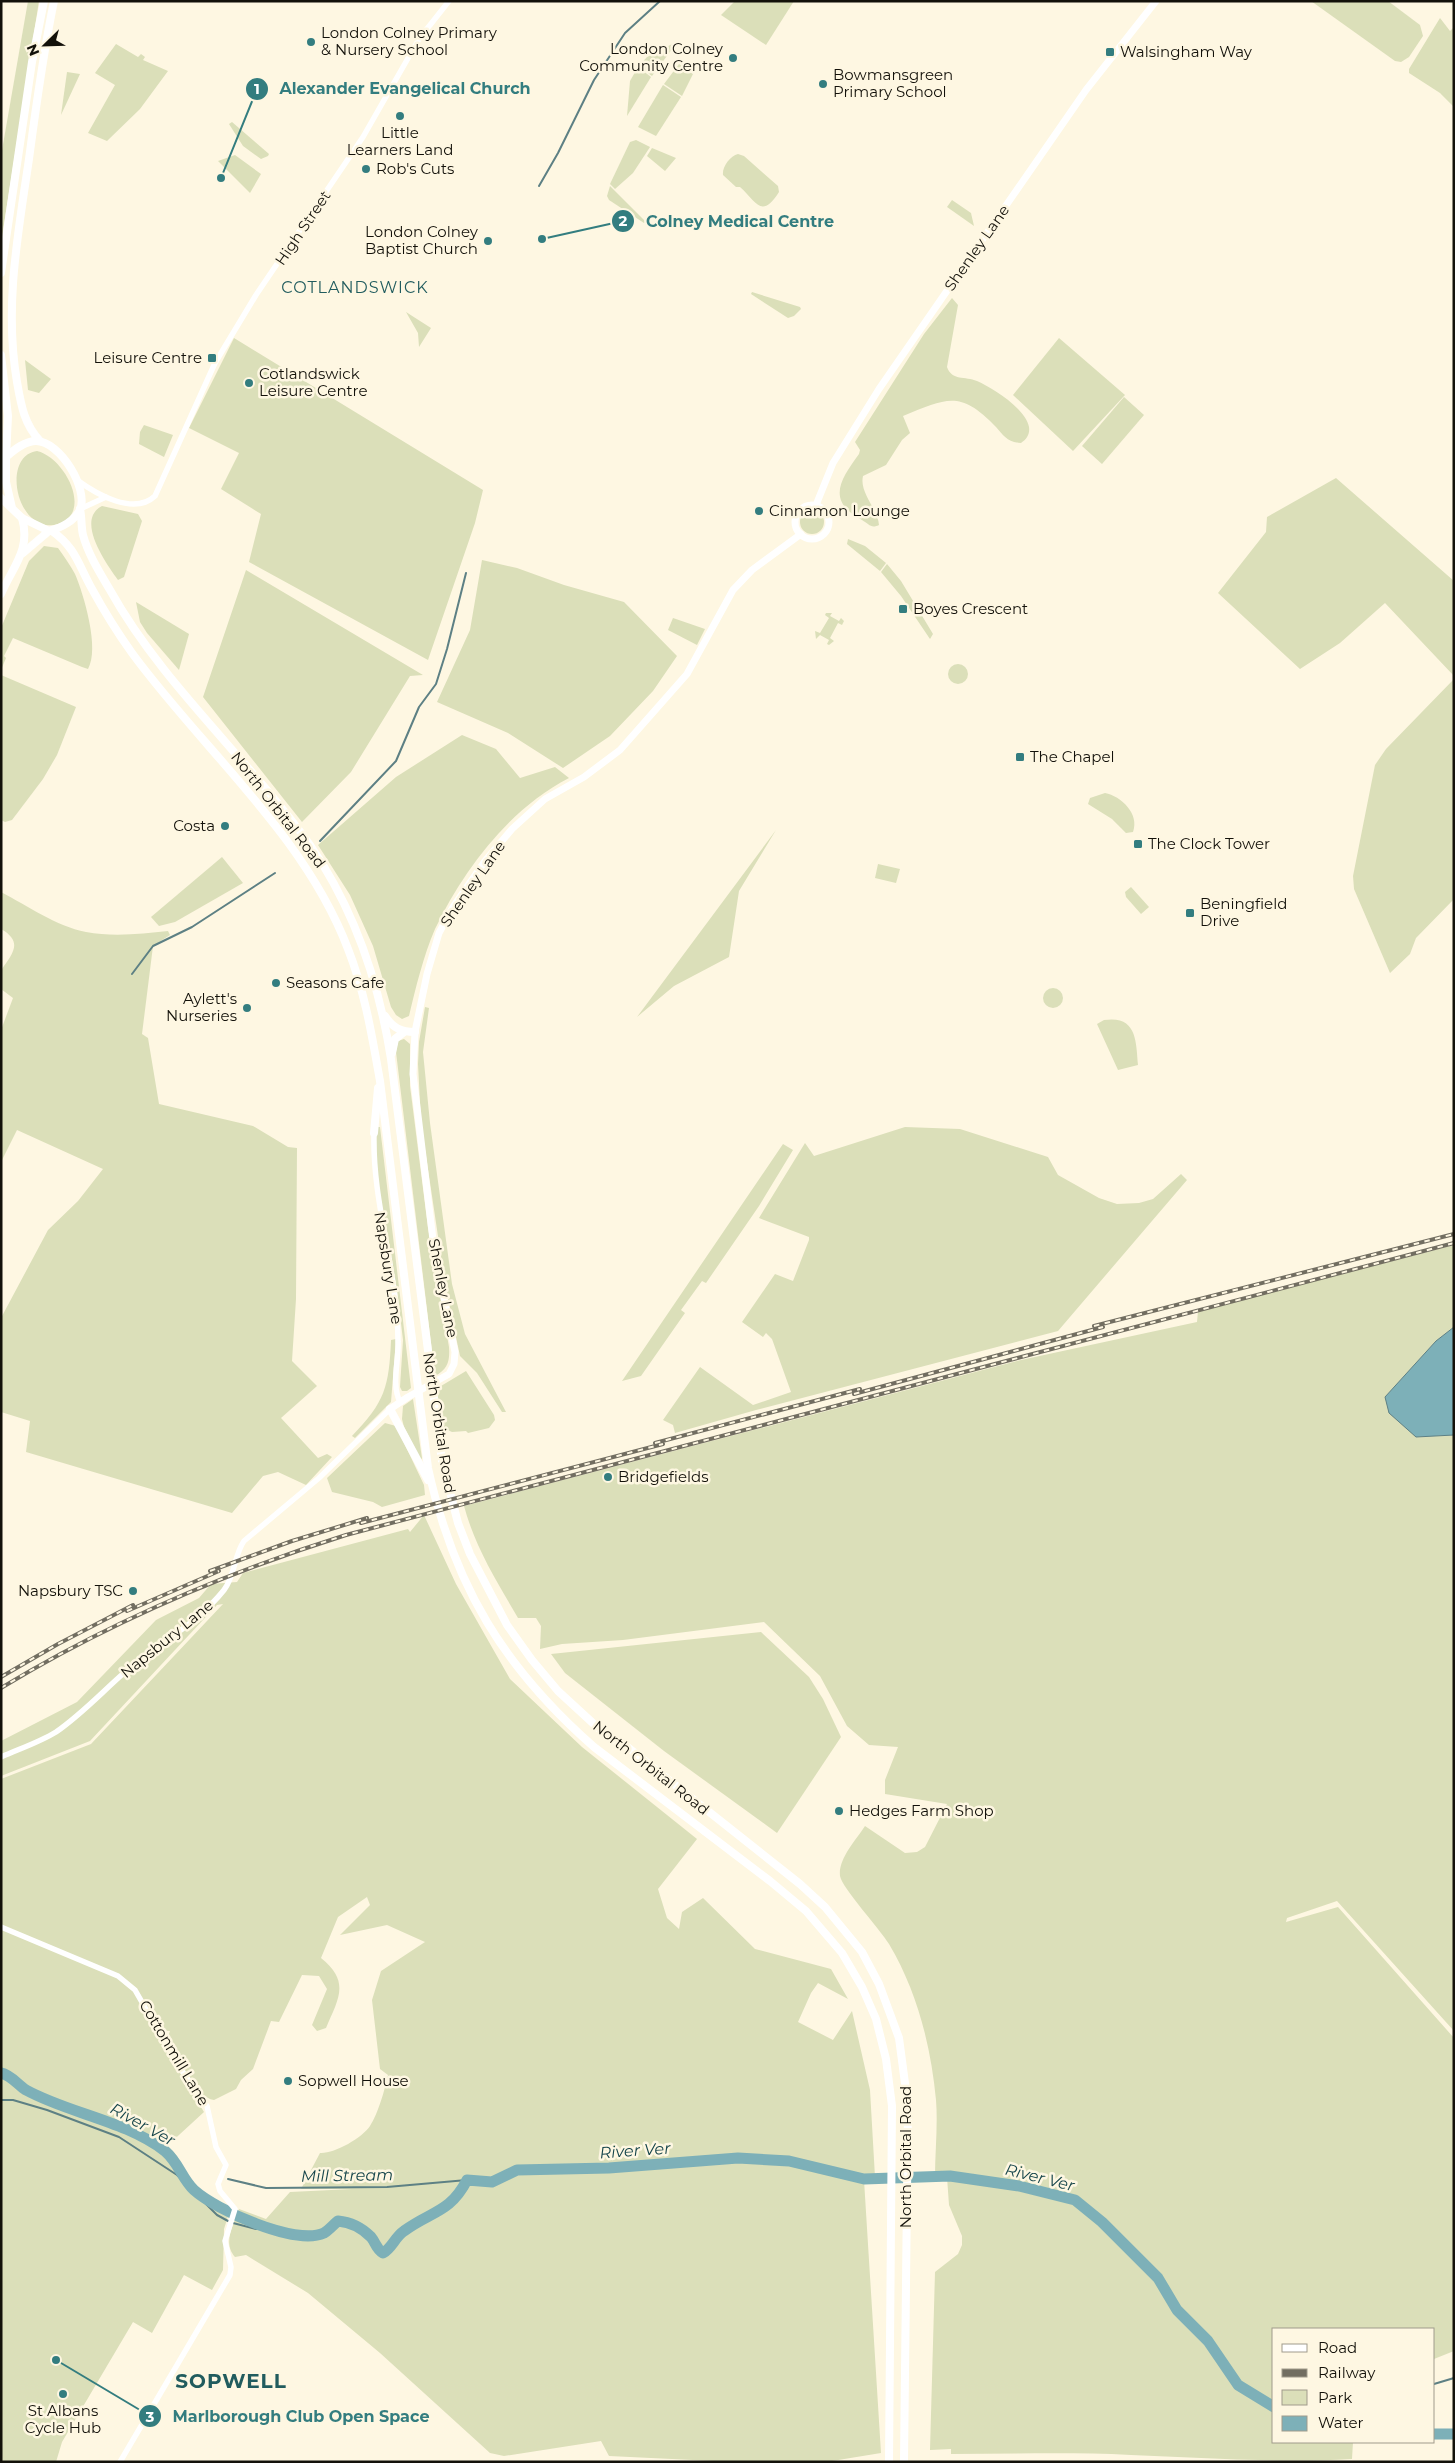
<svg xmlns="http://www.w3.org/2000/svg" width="1455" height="2463" font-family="Montserrat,sans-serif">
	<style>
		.green { fill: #dbdfb9 }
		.water { fill: #7db0b8; stroke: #5d8084 }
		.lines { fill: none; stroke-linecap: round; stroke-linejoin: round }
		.stream { stroke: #5d8084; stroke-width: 2 }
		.river { stroke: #7db0b8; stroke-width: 11 }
		.tertiary { stroke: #fff; stroke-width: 5.5 }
		.secondary { stroke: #fff; stroke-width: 7 }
		.primary { stroke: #fff; stroke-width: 8 }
		.trunk { stroke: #fff; stroke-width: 8 }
		.rail-casing { stroke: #726e61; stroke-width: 4 }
		.rail { stroke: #fef7e2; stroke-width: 2; stroke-dasharray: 5.5; stroke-linecap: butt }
		.poi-dot { fill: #337d7f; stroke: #fef7e2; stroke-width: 2 }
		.labels { text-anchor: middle; stroke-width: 5; stroke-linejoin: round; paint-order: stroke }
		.poi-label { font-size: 15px; fill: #13110a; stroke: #fef7e2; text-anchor: start }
		.street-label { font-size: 15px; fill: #13110a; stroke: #fef7e2 }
		.neighbourhood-label { font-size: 16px; letter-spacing: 1px; fill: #215c5e; stroke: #fef7e2 }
		.water-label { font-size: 16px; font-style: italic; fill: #15444a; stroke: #fef7e2 }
		.district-label { font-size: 20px; font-weight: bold; letter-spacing: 1px; fill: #215c5e; stroke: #fef7e2 }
		.leader { fill: none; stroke: #337d7f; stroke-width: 2 }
		.callout-dot { fill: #337d7f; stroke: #fef7e2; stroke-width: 2 }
		.mark-label { font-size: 15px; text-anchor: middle; font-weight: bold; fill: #fff }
		.callout-label { font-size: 16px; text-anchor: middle; font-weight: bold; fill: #337d7f; stroke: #fef7e2; stroke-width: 5; stroke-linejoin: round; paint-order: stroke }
	</style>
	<rect width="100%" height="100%" fill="#fef7e2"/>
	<g class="green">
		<polygon points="28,1 39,1 1,243 1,156"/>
		<polygon points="735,1 794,1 766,45 721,15"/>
		<polygon points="1311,1 1388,1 1420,25 1423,36 1409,57 1401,62 1395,61"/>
		<polygon points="1440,18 1450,31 1454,27 1454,107 1440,93 1409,73 1409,69"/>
		<polygon points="678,41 652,76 639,66 647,57"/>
		<polygon points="116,44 138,57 141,54 145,57 143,60 168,71 140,109 107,141 88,133 115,85 95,73"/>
		<polygon points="679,64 693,74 682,96 664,84"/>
		<polygon points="638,67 651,77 627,116 630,81"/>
		<polygon points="67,72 80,74 61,115"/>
		<polygon points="663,85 681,97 656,136 638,127"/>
		<polygon points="232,122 269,154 268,156 261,159 243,146 229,124"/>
		<polygon points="636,140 650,147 633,173 615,189 610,184 630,142"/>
		<polygon points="652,148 676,158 665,171 647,156"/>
		<path d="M 738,154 L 744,156 L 778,186 L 779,192 C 761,220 756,201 740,187 L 736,187 L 723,175 C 722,167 730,156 738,154 Z"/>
		<polygon points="235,155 261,174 250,193 218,161"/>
		<polygon points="610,186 646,222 644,223 609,200 607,196"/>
		<polygon points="952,200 971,213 974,226 947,207"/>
		<polygon points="752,292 800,307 801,309 794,316 788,318 751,294"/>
		<path d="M 952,298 L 958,305 L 947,367 C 952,381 965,376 977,381 C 993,388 1026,409 1029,427 C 1030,434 1027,439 1021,443 C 1007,442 1004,436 996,427 C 960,390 948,398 903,416 L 910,433 L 902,440 L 886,465 L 863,476 C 859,493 878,509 879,525 C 871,529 869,524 862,520 C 826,501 840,480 859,454 L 860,450 L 855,442 L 924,334 Z"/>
		<polygon points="406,312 431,328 419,347 418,333"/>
		<polygon points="234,338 483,490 475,523 428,660 249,562 261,514 221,489 239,453 189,428"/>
		<polygon points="1059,338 1125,395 1073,451 1013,395"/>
		<polygon points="25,360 51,379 39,393 28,390"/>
		<polygon points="1124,397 1144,415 1102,464 1082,446"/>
		<polygon points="144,425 173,435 164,457 139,444 140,432"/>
		<path d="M 37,451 C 66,458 93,514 58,524 C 17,536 0,456 37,451 Z"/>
		<polygon points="1336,478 1454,581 1454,676 1385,603 1340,643 1300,669 1218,593 1266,532 1267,517"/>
		<path d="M 102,506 L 138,514 L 142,521 L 124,577 L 118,580 C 106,563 75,520 102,506 Z"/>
		<circle cx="812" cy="522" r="12"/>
		<polygon points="848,539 865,546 886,563 880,571 847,544"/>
		<path d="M 44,546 L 58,548 C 64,556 70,565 75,574 C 84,595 100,649 88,669 L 82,667 L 13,638 L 4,656 L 6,658 L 1,670 L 1,628 L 29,561 Z"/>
		<polygon points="482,560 517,568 564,585 624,602 677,656 653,691 610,736 563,768 508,733 437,702 470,630"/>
		<polygon points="887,564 901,581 933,634 930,639 901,596 881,572"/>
		<polygon points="246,570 423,675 410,676 351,772 302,822 203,697"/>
		<polygon points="136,602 189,634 179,670 147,633 140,622"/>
		<polygon points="826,613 832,613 830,616 839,621 841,618 844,621 842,625 838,623 830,638 834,641 829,645 827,644 829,640 820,635 816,639 815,631 820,633 829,618 825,615"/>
		<polygon points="673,618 705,629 697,645 668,630"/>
		<circle cx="958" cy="674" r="10"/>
		<polygon points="1,675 76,707 57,755 43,779 12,820 5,822 1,820"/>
		<polygon points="1454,679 1454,899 1416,938 1410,954 1390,973 1354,889 1353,876 1375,765 1386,749"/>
		<path d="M 462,735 L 496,749 L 520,778 L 555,767 L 569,778 C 509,809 464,869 435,929 C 423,957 416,987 409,1016 L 402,1019 L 396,1015 L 391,1007 L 373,946 L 350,895 L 318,845 L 396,777 Z"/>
		<path d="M 1105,793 C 1121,796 1140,814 1133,832 L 1126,833 L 1112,819 L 1088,804 L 1090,798 Z"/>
		<polygon points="776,830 739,891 729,957 674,986 637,1017"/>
		<polygon points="222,857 243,883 175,922 159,926 151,917"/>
		<polygon points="878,864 900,869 896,883 875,878"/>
		<polygon points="1131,887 1149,907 1141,914 1126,897 1125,892"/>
		<path d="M 1,892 C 28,906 56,926 86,932 C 112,937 142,934 168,931 L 170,935 L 153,946 L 142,1034 L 148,1038 L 159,1104 L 253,1126 L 288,1147 L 297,1148 L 296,1299 L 292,1361 L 317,1386 L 281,1418 L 318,1458 L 327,1454 L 332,1457 L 306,1485 L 278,1472 L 263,1476 L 232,1513 L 26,1452 L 30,1421 L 1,1412 L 1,1318 L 48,1230 L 78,1201 L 103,1169 L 17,1130 L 1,1162 L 1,1030 L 13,998 L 1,989 C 1,984 0,973 2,969 C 12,954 24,942 1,929 Z"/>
		<circle cx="1053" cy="998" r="10"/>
		<polygon points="425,1007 429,1008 423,1052 430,1123 452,1284 465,1334 506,1412 502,1412 477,1373 460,1356 446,1290 421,1122 418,1064 419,1042"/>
		<path d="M 1104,1020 C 1137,1015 1136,1041 1138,1065 L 1118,1070 L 1097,1024 Z"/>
		<path d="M 404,1039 L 410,1044 L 410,1086 L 428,1228 L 449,1347 C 450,1361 448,1369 435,1376 L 396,1052 L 398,1041 Z"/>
		<polygon points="376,1127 380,1127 411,1388 407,1391 402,1391 400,1387 403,1340 397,1290 377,1179"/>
		<polygon points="905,1127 960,1129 1048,1157 1058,1175 1099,1198 1117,1204 1139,1203 1153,1199 1181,1174 1187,1180 1058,1331 756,1410 675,1433 673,1425 663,1420 700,1367 753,1405 791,1392 772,1339 766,1333 763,1337 742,1322 775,1274 793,1281 809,1240 809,1237 759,1218 805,1143 814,1156"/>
		<polygon points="783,1144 793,1150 759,1206 706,1283 702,1281 681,1310 685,1313 641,1376 622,1381"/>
		<path d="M 1454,1245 L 1454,1327 L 1436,1341 L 1385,1397 L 1416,1437 L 1454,1435 L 1454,2031 L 1337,1901 L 1287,1918 L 1286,1922 L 1338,1907 L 1454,2038 L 1454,2351 L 1434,2359 L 1434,2329 L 1274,2329 L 1274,2442 L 1353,2442 L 1352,2459 C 1279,2463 1204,2458 1131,2455 C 1071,2452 1011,2454 951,2454 L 951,2449 L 930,2450 L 935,2272 L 958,2254 L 962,2245 L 962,2236 L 949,2205 L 947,2177 L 935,2177 C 935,2152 938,2125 936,2100 C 931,2046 917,1991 889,1944 C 880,1929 842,1888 840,1876 C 838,1859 856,1840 865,1826 L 905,1853 L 917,1852 L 925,1847 L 947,1804 L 885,1794 L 885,1780 L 898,1747 L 869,1745 L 847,1726 L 820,1676 L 764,1622 L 623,1640 L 562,1644 L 540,1649 L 541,1626 L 536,1618 L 518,1618 C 497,1582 475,1547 464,1506 L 1021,1360 L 1197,1322 L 1198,1311 Z"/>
		<path d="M 396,1339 L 391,1402 L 355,1438 L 352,1436 C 385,1402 389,1387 391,1340 Z"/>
		<polygon points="466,1371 494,1415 495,1420 489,1428 468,1433 466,1431 452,1432 441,1427 436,1389"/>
		<polygon points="413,1399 422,1458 421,1460 404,1427 402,1419 403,1406"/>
		<polygon points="385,1423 396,1426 424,1485 425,1495 382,1507 373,1502 332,1492 327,1478"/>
		<path d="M 424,1515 L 456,1584 L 510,1679 L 582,1747 L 697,1839 L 658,1889 L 667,1918 L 679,1929 L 682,1912 L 703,1898 L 755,1949 L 831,1969 L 848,1999 L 818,1983 L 811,1993 L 798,2022 L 833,2040 L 852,2011 L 870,2090 L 875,2177 L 864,2180 L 881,2453 L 826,2462 L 735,2462 L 609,2456 L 601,2441 L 504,2456 L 490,2453 L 380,2353 L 308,2293 L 246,2255 L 235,2257 C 222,2243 234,2224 239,2209 L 266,2219 L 290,2192 L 352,2189 L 301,2189 L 320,2153 C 334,2154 362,2138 370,2126 C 378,2114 385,2089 388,2075 L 380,2069 L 372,2000 L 381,1971 L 425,1942 L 387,1925 L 340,1935 L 370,1905 L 367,1897 L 338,1917 L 321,1958 C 351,1982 338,1999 326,2028 L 317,2031 L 312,2025 L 327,1989 L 319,1976 L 302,1975 L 279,2022 L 271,2021 L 253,2069 L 241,2080 L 236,2089 L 214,2100 C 196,2098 175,2054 167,2039 L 170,2031 L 154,2031 L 204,2112 L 167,2146 C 182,2156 183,2175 195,2188 C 203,2197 225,2204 229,2213 L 224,2229 L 223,2270 L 212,2290 L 184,2275 L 152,2333 L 133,2322 L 62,2442 L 56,2462 L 1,2462 L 1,1779 L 91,1744 L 223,1604 L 217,1605 L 90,1741 L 1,1776 L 1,1741 L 77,1702 L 156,1620 L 199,1598 L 211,1584 L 237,1582 L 243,1573 L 408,1529 L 410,1532 Z"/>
		<polygon points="761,1632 809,1677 823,1699 841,1737 777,1833 664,1751 565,1673 551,1654"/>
	</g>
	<polygon class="water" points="1454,1327 1454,1435 1416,1437 1389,1413 1385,1397 1436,1341"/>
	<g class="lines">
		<g class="stream">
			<polyline points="539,186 558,153 594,80 625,33 660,1"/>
			<polyline points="320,841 396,761 419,707 436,684 447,649 466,573"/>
			<polyline points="132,974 153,946 192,927 275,873"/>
			<polyline points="1,2100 13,2100 47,2110 119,2137 177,2175 217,2215 228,2221"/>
			<polyline points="228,2179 266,2188 387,2187 467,2180"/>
			<polyline points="233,2223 256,2229 269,2229"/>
			<polyline points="1434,2384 1454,2378"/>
		</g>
		<g class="river">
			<path d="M 1,2073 C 11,2075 18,2085 26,2090 C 70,2114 124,2120 165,2151 C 179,2163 182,2179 194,2190 C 216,2210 295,2246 324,2233 C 329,2230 334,2224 338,2221 C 350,2222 362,2228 371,2237 C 376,2243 376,2249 383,2253 C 392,2248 395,2237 404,2231 C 431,2211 450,2213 467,2180 L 492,2182 L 517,2170 L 609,2168 L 738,2158 L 789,2161 L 864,2179 L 950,2176 L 1019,2186 L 1075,2200 L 1102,2222 L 1158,2278 L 1177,2310 L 1208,2341 L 1238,2385 L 1274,2407"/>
			<polyline points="1434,2434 1454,2434"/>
		</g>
		<g class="tertiary">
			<path d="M 77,480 C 96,494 134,516 155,496 L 215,363 L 256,295 L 363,137 L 419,39 L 449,1"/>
			<polyline points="80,509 106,497"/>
			<path d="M 374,1133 C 372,1204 398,1271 398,1342 C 399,1361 391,1384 400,1402"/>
			<path d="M 1,1757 C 19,1749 40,1742 56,1732 C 82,1714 102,1692 125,1672 C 158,1644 197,1624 224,1590 C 235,1576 234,1555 244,1541 L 319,1478 L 390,1409"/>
			<polyline points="1,1927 118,1976 135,1990 178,2065 207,2106 216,2147 226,2165 218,2184 220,2191 235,2209 225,2241 231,2267 230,2275 120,2462"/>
		</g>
		<g class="secondary">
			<polyline points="816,505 833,463 879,389 1086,90 1156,1"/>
			<circle cx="812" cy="522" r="17"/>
			<polyline points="390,1409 408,1397 449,1374 454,1364 455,1352 434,1248 413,1074 415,1032 427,974 439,933 453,907 485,861 512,829 545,799 584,777 620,750 687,674 733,590 752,570 801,534"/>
		</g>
		<g class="primary">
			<polyline points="1,273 32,62 44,1"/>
			<polyline points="1,355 8,416 6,457"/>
			<path d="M 40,441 C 24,424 21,405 17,382 C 4,307 18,234 29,159 C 36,106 43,54 54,1"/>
			<polyline points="23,553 49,531"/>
			<path d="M 1,594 C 13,566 31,550 22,518"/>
		</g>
		<g class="trunk">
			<path d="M 1,498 L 22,518 L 49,531 C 61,528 74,521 80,510 C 89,489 60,441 36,441 C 25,441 15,449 6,457 L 6,482 L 12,508"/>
			<path d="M 80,509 C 82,518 81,527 83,535 C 88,554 100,573 110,590 C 163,685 247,757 310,845 C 355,910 379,982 391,1059 L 442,1461 L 458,1523 L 470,1554 L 507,1625 L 532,1660 L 558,1691 L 608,1737 L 626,1746 L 800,1884 L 825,1907 L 862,1952 L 879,1984 L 899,2038 L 908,2106 L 904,2462"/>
			<path d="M 52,531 C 76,548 78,564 92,589 C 104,611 117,632 132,653 C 203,750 305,835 348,949 C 365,992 372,1036 380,1081 L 428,1468 C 454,1586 504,1668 594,1747 L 770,1881 L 806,1911 L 842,1953 L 862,1987 L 876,2019 L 886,2059 L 892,2106 L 889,2462"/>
			<path d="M 385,1016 C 393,1028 401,1032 415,1032"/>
			<polyline points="392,1053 395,1039 404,1032"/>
			<polyline points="374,1133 378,1088"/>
			<polyline points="390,1409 428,1480"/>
		</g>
		<g class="rail-casing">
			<g id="rail">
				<polyline points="1094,1326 1454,1234"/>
				<polyline points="854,1394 1103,1327"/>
				<polyline points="655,1443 860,1389"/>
				<polyline points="361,1523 663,1444"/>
				<polyline points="210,1571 292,1541 367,1518"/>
				<polyline points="127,1611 219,1571"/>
				<polyline points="1,1677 58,1644 133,1605"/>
				<path d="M 1,1688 C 110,1622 225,1573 346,1535 L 1454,1243"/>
			</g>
		</g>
		<use href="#rail" class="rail"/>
	</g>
	<g class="poi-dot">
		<circle cx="311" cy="42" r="5"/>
		<rect x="1105" y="47" width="10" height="10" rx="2.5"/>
		<circle cx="733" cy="58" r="5"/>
		<circle cx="823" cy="84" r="5"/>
		<circle cx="400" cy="116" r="5"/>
		<circle cx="366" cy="169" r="5"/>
		<circle cx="488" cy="241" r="5"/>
		<rect x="207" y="353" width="10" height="10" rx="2.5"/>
		<circle cx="249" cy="383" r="5"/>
		<circle cx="759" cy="511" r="5"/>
		<rect x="898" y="604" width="10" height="10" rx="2.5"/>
		<rect x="1015" y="752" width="10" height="10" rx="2.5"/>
		<circle cx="225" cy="826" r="5"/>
		<rect x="1133" y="839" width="10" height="10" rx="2.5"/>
		<rect x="1185" y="908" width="10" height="10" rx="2.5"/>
		<circle cx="276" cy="983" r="5"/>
		<circle cx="247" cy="1008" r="5"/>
		<circle cx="608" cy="1477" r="5"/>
		<circle cx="133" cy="1591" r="5"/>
		<circle cx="839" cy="1811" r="5"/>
		<circle cx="288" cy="2081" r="5"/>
		<circle cx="63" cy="2394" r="5"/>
	</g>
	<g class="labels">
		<g class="poi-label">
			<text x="321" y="38">London Colney Primary<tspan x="321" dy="17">&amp; Nursery School</tspan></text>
			<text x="723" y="54" text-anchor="end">London Colney<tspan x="723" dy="17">Community Centre</tspan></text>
			<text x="1120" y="57">Walsingham Way</text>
			<text x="833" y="80">Bowmansgreen<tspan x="833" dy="17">Primary School</tspan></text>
			<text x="400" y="138" text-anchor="middle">Little<tspan x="400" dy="17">Learners Land</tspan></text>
			<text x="376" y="174">Rob's Cuts</text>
			<text x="478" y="237" text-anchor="end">London Colney<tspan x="478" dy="17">Baptist Church</tspan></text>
			<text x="202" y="363" text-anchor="end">Leisure Centre</text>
			<text x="259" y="379">Cotlandswick<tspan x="259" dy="17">Leisure Centre</tspan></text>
			<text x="769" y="516">Cinnamon Lounge</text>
			<text x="913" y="614">Boyes Crescent</text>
			<text x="1030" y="762">The Chapel</text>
			<text x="215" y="831" text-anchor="end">Costa</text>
			<text x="1148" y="849">The Clock Tower</text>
			<text x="1200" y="909">Beningfield<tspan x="1200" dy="17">Drive</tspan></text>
			<text x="286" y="988">Seasons Cafe</text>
			<text x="237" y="1004" text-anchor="end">Aylett's<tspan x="237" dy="17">Nurseries</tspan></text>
			<text x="618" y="1482">Bridgefields</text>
			<text x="123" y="1596" text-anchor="end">Napsbury TSC</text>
			<text x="849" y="1816">Hedges Farm Shop</text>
			<text x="298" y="2086">Sopwell House</text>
			<text x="63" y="2416" text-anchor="middle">St Albans<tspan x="63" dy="17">Cycle Hub</tspan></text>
		</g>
		<g class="street-label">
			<text transform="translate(303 228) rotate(-56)" y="5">High Street</text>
			<text transform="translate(977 248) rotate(-55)" y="5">Shenley Lane</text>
			<text transform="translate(278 810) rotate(52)" y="5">North Orbital Road</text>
			<text transform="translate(473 884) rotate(-55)" y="5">Shenley Lane</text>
			<text transform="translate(388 1268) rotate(81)" y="5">Napsbury Lane</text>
			<text transform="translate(443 1288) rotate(79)" y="5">Shenley Lane</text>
			<text transform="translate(439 1423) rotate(81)" y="5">North Orbital Road</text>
			<text transform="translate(167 1639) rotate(-39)" y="5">Napsbury Lane</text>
			<text transform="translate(651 1768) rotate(38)" y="5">North Orbital Road</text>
			<text transform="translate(174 2053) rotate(59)" y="5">Cottonmill Lane</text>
			<text transform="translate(906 2157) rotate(-90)" y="5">North Orbital Road</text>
		</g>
		<g class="neighbourhood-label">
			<text x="355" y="293">COTLANDSWICK</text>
		</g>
		<g class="water-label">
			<text transform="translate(143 2124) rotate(29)" y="6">River Ver</text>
			<text transform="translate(635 2150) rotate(-4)" y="6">River Ver</text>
			<text transform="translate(347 2175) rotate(-1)" y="6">Mill Stream</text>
			<text transform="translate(1040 2177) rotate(14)" y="6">River Ver</text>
		</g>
		<g class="district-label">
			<text x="231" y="2388">SOPWELL</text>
		</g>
	</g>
	<path class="leader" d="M221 178L257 89M542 239L623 221M56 2360L150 2416"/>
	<g class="callout-dot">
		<circle cx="221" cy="178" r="5"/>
		<circle cx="542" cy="239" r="5"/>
		<circle cx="56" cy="2360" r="5"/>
		<circle cx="257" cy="89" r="12"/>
		<circle cx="623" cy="221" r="12"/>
		<circle cx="150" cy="2416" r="12"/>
	</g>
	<g class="mark-label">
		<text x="257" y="94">1</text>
		<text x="623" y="226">2</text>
		<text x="150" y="2422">3</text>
	</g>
	<g class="callout-label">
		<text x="405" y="94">Alexander Evangelical Church</text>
		<text x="740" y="227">Colney Medical Centre</text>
		<text x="301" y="2422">Marlborough Club Open Space</text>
	</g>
	<rect width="1455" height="2463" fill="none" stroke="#13110a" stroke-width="5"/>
	<rect x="1272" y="2328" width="162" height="115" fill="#fef7e2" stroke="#a09b8c"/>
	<rect x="1282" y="2344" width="25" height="8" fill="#ffffff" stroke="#a09b8c"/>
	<text x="1318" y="2353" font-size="15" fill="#13110a">Road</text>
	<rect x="1282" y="2369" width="25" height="8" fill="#726e61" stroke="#a09b8c"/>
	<text x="1318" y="2378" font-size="15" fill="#13110a">Railway</text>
	<rect x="1282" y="2390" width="25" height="15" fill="#dbdfb9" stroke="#a09b8c"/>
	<text x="1318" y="2403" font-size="15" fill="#13110a">Park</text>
	<rect x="1282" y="2416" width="25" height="15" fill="#7db0b8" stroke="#a09b8c"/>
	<text x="1318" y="2428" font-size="15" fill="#13110a">Water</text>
	<g transform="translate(45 45) rotate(247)" stroke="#fef7e2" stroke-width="4" paint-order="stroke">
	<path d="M0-4L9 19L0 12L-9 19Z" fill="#13110a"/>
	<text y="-8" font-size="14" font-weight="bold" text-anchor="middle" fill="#13110a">N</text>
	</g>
</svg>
